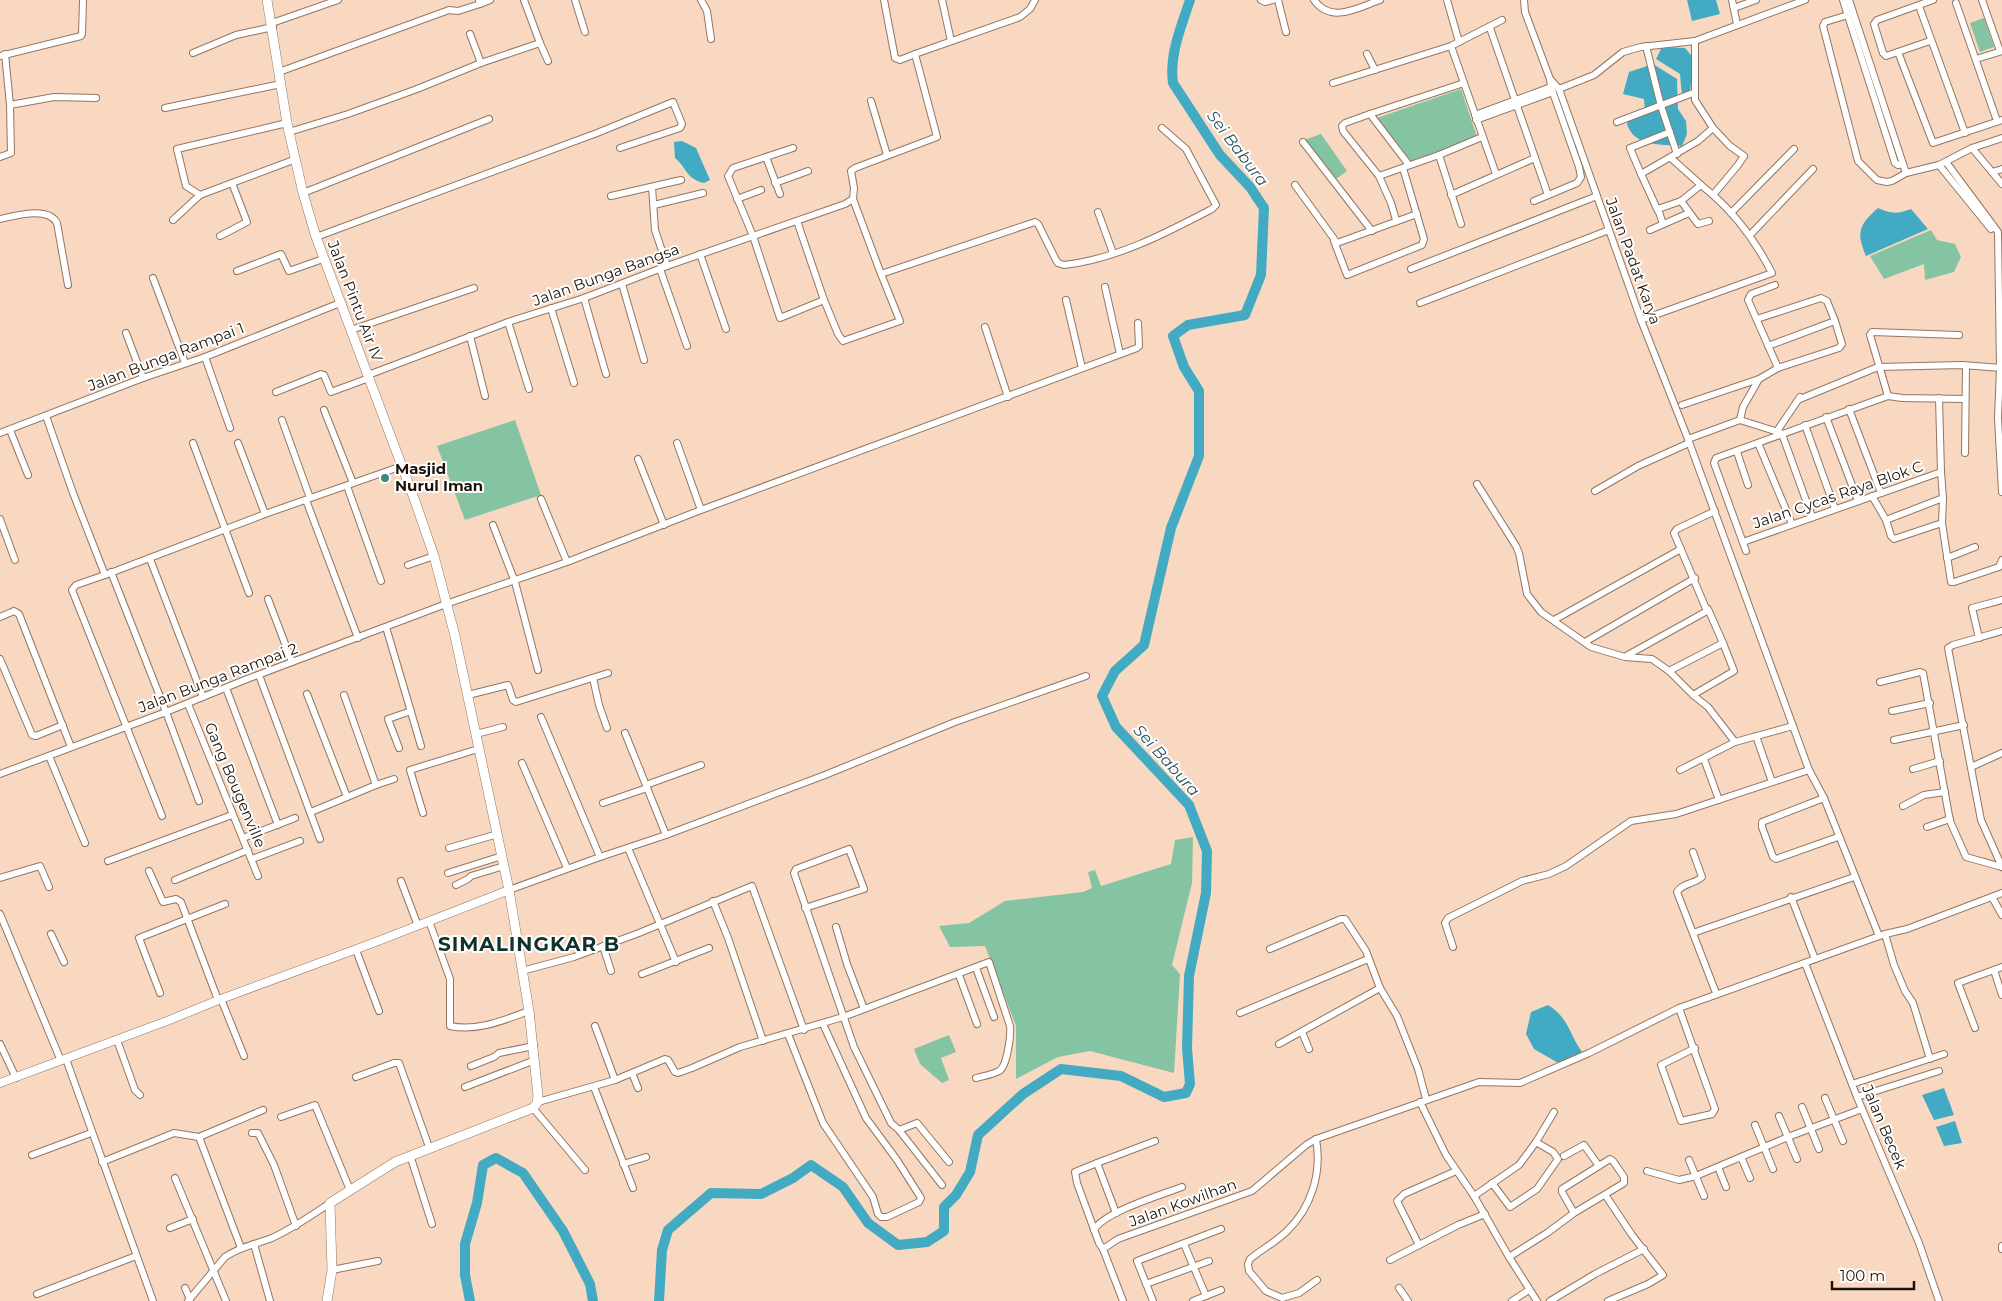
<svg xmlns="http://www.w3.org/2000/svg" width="2002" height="1301" font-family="Montserrat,sans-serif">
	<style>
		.green { fill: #85c4a2 }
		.water { fill: #42abc3 }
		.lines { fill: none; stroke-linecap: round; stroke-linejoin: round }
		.river { stroke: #42abc3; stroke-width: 10 }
		.minor-casing { stroke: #937661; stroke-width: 8 }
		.tertiary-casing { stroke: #937661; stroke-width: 9 }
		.secondary-casing { stroke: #937661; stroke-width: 10 }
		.minor { stroke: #fff; stroke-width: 6 }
		.tertiary { stroke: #fff; stroke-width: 8 }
		.secondary { stroke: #fff; stroke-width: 9 }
		.poi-dot { fill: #40867d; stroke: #fff; stroke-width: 2 }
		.labels { text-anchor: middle; stroke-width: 4; stroke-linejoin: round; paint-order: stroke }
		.street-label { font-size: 15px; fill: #1d120a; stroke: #fff }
		.poi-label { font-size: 15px; font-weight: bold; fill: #1d120a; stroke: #fff; text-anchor: start }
		.water-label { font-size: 16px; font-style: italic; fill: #295560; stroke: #fff }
		.district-label { font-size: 20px; font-weight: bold; letter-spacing: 1px; fill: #10322d; stroke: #fff }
	</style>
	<rect width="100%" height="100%" fill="#f8d8c1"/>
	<g class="green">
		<polygon points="1984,18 1994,47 1980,52 1970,23"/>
		<polygon points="1461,89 1477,137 1412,162 1377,118"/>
		<polygon points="1321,134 1347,171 1333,181 1304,140"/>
		<polygon points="1931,230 1937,240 1955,244 1961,257 1954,272 1925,280 1924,264 1884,279 1870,256"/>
		<polygon points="515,420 541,495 465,520 437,446"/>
		<polygon points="1193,837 1192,883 1172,965 1180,974 1174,1073 1090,1051 1058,1057 1016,1079 1016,1026 985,946 950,947 939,926 969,923 1005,901 1083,892 1092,888 1088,872 1095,870 1101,886 1171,864 1175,840"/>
		<polygon points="949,1035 956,1052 941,1058 949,1080 942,1083 920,1064 914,1049"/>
	</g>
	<g class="water">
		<polygon points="1687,0 1716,0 1720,14 1692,21"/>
		<polygon points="1662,47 1685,48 1695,60 1689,96 1682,96 1680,74 1656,59"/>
		<path d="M 1653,64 L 1677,79 L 1678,109 L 1686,121 L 1687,134 L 1682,146 C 1661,144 1634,147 1627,124 L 1631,114 L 1645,111 L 1644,99 L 1623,94 L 1629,72 Z"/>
		<path d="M 682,141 L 696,148 L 710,180 L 704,183 C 685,178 688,169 675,158 L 674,142 Z"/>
		<path d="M 1878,208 C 1891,214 1898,214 1911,209 L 1928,229 L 1866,256 C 1856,232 1859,225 1878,208 Z"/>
		<path d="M 1548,1005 C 1569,1018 1569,1034 1582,1052 L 1560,1064 L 1534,1049 L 1526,1034 L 1531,1012 Z"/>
		<polygon points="1944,1088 1954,1115 1934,1120 1922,1095"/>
		<polygon points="1955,1121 1962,1143 1944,1146 1936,1127"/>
	</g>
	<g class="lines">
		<g class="river">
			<polyline points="470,1301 465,1275 465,1244 477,1203 483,1165 496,1158 523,1173 563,1231 590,1284 593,1301"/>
			<path d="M 659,1301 L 662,1250 L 668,1230 L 711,1193 L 761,1194 L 793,1178 L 811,1165 L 843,1187 L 868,1223 L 898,1245 L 927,1242 L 944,1231 L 944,1207 L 956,1195 L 970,1172 L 978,1135 L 1023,1094 L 1061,1069 L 1121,1076 L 1164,1097 L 1186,1093 L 1190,1084 L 1187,1048 L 1189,976 L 1206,893 L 1207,851 L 1189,805 L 1116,727 L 1102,696 L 1115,671 L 1144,645 L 1171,528 L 1199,456 L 1199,391 L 1184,367 L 1173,336 L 1188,325 L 1245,315 L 1261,275 L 1264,208 L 1250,187 L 1220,155 L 1173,83 C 1169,55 1181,27 1190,0"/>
		</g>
		<g class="minor-casing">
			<g id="minor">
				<polyline points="575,0 585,32"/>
				<polyline points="701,0 707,11 711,39"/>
				<polyline points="884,0 895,58 900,60 915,54"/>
				<polyline points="942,0 951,41"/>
				<path d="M 1035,0 L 1030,9 L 1020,17 L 915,54 L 937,137 L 855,168 L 851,171 L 854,188 L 853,199 L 881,274 L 1035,222 L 1038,224 L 1056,260 L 1058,263 L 1064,265 C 1117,259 1166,233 1212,209 L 1216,205 L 1186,149 L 1162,128"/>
				<polyline points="1261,0 1265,2 1273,0"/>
				<polyline points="1278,0 1286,32"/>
				<path d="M 1314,0 C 1331,24 1357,8 1380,0"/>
				<polyline points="1447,0 1459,42"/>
				<polyline points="1524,0 1525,12 1550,79 1551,87 1579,167 1581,177 1577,183 1534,201"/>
				<polyline points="1732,0 1737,24"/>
				<polyline points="1843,0 1895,163 1898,165 1903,164"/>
				<polyline points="1849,0 1906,173"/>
				<polyline points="1982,0 2000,51"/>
				<polyline points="1956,3 1997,121"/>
				<polyline points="480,4 490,0"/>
				<polyline points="1919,6 1965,133"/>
				<polyline points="1734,8 1756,0"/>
				<polyline points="1848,15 1825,22 1823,26 1858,161 1877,180 1887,182 1892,181 1906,173 1939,165 1972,148 2002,138"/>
				<polyline points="272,23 338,0"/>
				<polyline points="1490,28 1548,195"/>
				<polyline points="470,34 481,63"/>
				<polyline points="1930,41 1886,56 1883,53 1874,24 1877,20 1933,0"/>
				<polyline points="540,43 548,61"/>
				<polyline points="1451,46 1496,174"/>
				<polyline points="1646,46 1661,106 1677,154"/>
				<polyline points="1898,52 1933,143 2002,120"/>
				<polyline points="193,53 236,35 273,27"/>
				<polyline points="1367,54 1375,70"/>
				<polyline points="0,56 81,36 82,34 83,0"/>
				<polyline points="1976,59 2002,51"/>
				<polyline points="279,72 449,10 458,11 480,4 479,0"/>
				<polyline points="1550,79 1559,89 1641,320 1688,439 1809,770 1824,798 1879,936"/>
				<polyline points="1333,83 1451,46 1502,20"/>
				<polyline points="1559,89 1594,75 1623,52 1630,50 1641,47 1695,41 1805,0"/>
				<polyline points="871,101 887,155"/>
				<polyline points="10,105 54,97 96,98"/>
				<polyline points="165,108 281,84"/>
				<polyline points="1370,114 1409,165"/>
				<polyline points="1475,115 1551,87"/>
				<polyline points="1476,120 1553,92"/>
				<polyline points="1617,122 1693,93"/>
				<polyline points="289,132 348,114 417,89 481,63 540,43 524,0"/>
				<polyline points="1303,142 1372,231"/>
				<polyline points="793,148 733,168 728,176 753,236 780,318 824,300"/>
				<polyline points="1972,148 2002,184"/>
				<polyline points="1439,155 1461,224"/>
				<polyline points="0,157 11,153 10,105 5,54"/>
				<polyline points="766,157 780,194"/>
				<polyline points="1671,158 1701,185"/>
				<polyline points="1946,162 1998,232 2000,368 1998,418 2002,492"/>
				<polyline points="1939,165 1991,229"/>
				<polyline points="1992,172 2002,169"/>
				<polyline points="1641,174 1630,148 1670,132"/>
				<polyline points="1379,176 1439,155 1482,137"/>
				<polyline points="775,183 808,171"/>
				<polyline points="1295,185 1337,243 1417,214"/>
				<polyline points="652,187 655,230 667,266"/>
				<polyline points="303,193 489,119"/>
				<polyline points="200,195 186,186 177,149 287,123"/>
				<polyline points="1451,195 1535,158"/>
				<polyline points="611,196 681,180"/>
				<polyline points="737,199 761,190"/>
				<polyline points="1681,201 1698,224 1709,221"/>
				<polyline points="654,205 703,193"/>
				<polyline points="1658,211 1641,174 1698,141 1713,128"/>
				<polyline points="1098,212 1113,253"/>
				<polyline points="1732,212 1794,149"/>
				<path d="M 0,219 C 15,216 48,206 57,223 L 68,285"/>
				<polyline points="173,220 200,195 296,159"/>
				<polyline points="1396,220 1391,203 1379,176 1343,131 1342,126 1345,123 1370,114 1464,83"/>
				<polyline points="797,221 824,300 838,334 843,341 900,321 881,274"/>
				<polyline points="1663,224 1658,209 1681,201 1701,185 1713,195"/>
				<polyline points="1650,230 1689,213"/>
				<polyline points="1750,235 1813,169"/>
				<polyline points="220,236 247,222 232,183"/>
				<polyline points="316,237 597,133 673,102 682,124 680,128 620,148"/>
				<polyline points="1334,241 1347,275 1422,245 1424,239 1403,168"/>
				<polyline points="700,254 726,329"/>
				<polyline points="660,269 687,346"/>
				<polyline points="1411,269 1597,196"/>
				<polyline points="237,271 281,254 289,271 323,259"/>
				<polyline points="153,278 185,363"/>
				<polyline points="622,284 644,360"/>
				<polyline points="1775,285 1751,294 1748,300 1778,368"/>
				<polyline points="1105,287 1120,354"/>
				<polyline points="584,298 606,374"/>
				<polyline points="1066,300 1082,368"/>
				<polyline points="1420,303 1609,230"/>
				<polyline points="551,308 574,383"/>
				<polyline points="1757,319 1821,298 1827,301 1835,321"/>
				<path d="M 1641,320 L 1772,273 C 1757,244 1738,217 1713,195 L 1738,165 L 1744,156 L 1730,146 L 1713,128 L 1695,100 L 1695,41"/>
				<polyline points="508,322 529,389"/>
				<polyline points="985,327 1008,397"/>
				<polyline points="351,330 474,288"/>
				<polyline points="126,333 143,378"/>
				<polyline points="470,336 485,396"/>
				<polyline points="205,357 230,428"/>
				<polyline points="368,375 508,322 584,298 667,266 845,204 853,199"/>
				<polyline points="276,392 321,374 324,375 331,392 369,378"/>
				<polyline points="1888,396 1870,335 1872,332 1959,335"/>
				<polyline points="1939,398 1941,472 1943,498 1942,523 1951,582 1954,582 1999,567 2002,560"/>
				<polyline points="1800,399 1878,367 1962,365 2002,368"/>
				<polyline points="1682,405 1759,379"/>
				<polyline points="1849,409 1881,493"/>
				<polyline points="324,410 353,483"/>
				<polyline points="46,416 73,493 105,575 265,514 402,466"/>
				<polyline points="1826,417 1858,501"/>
				<polyline points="282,420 310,498"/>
				<polyline points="1740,420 1743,407 1759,379 1778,368 1839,348 1842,344 1835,321 1768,346"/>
				<polyline points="1805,425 1835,509"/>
				<polyline points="10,430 28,475"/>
				<polyline points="1777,431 1800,397"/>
				<polyline points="0,433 143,378 205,357 340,303"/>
				<polyline points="1782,434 1812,517"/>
				<polyline points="1688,439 1740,420 1781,433"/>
				<polyline points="193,443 249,593"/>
				<polyline points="238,443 265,514"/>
				<polyline points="677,443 701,510"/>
				<polyline points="1758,443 1792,524"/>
				<polyline points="1737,452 1748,485"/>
				<polyline points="1965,453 1966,366"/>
				<polyline points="638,459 664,525"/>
				<polyline points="1477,484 1516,546 1519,553 1527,594 1541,612 1591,647 1625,657 1652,659 1669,671 1693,695 1708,707 1735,742 1793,726"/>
				<polyline points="347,486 381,581"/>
				<polyline points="1595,491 1638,466 1689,443"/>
				<polyline points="1872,496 1886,520 1891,536 1894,539 1942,523"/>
				<polyline points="541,499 567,562"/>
				<polyline points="306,500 358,638"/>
				<polyline points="0,519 15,560"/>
				<polyline points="1886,520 1943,498"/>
				<polyline points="493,525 515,582 538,670"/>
				<polyline points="1743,542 1941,472"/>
				<polyline points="1746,551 1714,463 1716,458 1888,396 1902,398 1965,399"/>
				<polyline points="1947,558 1975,547"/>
				<polyline points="150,559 203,697"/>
				<polyline points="408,565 434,556"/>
				<polyline points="111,572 166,712 199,801"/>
				<polyline points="105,575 76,585 72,590 162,816"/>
				<polyline points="268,599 292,662"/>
				<polyline points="0,617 14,611 19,614 71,747"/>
				<polyline points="1554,620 1681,549"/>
				<polyline points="386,627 421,746"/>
				<polyline points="2002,631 1953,645 1948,648 1981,820 2002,867"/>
				<polyline points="1979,638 1972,608 2002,600"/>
				<polyline points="1585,642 1695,578"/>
				<polyline points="1626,656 1707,611 1674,533 1677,529 1715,511"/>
				<polyline points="0,659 32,735 36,736 63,725"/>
				<polyline points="1669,671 1723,643 1708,609"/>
				<polyline points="259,675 320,839"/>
				<polyline points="593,678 599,705 607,728"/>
				<polyline points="1880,682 1920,672 1923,673 1950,821 1966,857 2002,867"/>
				<polyline points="226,688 278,825"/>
				<polyline points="307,694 347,797"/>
				<polyline points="468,695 508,685 513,700 516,702 608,673"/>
				<polyline points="1693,695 1734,671 1723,643"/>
				<polyline points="188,704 258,876"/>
				<polyline points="1892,711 1930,703"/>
				<polyline points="541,717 600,857"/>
				<polyline points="625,733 666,835"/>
				<polyline points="476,734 503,727"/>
				<polyline points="1756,736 1772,782"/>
				<polyline points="1894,740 1964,725"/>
				<polyline points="399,748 388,719 411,711"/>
				<polyline points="49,756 85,843"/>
				<polyline points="1704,759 1719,800"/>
				<polyline points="522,763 567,868"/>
				<polyline points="1971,767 2002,753"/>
				<polyline points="1913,769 1940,761"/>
				<polyline points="1680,770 1735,742"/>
				<polyline points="0,774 166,712 247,679 446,604 567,562 701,510 1137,348 1139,346 1138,323"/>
				<polyline points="376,785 394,779"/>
				<polyline points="646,785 701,765"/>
				<polyline points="1824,798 1762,822 1762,827 1773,857 1776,859 1838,837"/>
				<polyline points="603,803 647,788"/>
				<polyline points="1903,806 1924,795 1945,792"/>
				<polyline points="311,812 376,785 344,695"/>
				<polyline points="423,813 410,770 478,749"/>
				<polyline points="1927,827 1950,819"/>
				<polyline points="243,838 295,818"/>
				<polyline points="449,848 498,834"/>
				<polyline points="628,848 676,962"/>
				<path d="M 1693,852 L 1702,877 C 1695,884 1682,883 1677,892 L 1716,993"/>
				<polyline points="252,859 300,841"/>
				<polyline points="108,861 232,815"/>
				<polyline points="149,871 163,902 176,899 181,902 218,1000"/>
				<polyline points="448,873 502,856"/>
				<polyline points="0,878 40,866 49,887"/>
				<polyline points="175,880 248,850"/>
				<polyline points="401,881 418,926"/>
				<polyline points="456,885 468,879 471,876 504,866"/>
				<polyline points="509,890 600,857 666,835 825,775 955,722 1086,676"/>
				<polyline points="1791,897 1815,959"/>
				<polyline points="1992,897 2002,915"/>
				<polyline points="713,901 728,938 763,1041"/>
				<polyline points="805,908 864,889 849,849 796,869 794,873 854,1047 891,1123 899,1130 942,1185"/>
				<polyline points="0,914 61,1061"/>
				<path d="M 429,921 L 450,979 L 450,1026 C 477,1032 504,1020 529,1011"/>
				<polyline points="836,927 847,964 864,1009"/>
				<polyline points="1693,933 1854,877"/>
				<polyline points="51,934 64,962"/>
				<polyline points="1885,934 1894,965 1905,991 1913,1003 1930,1059"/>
				<polyline points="603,946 611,971"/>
				<polyline points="1453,947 1445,923 1448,918 1522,881 1549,874 1566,866 1631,821 1676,814 1809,770"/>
				<polyline points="1270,949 1341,919 1345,919 1366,951 1380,988 1397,1016 1418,1069 1426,1099"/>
				<polyline points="356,950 379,1011"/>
				<polyline points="1805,963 1857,1097 1919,1243 1939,1301"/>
				<polyline points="976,968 994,1017"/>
				<polyline points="1994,970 2002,995"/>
				<polyline points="522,971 574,957 639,933 752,886 804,1030"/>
				<polyline points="642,974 709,948"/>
				<polyline points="959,975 977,1024"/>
				<polyline points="160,993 139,938 225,904"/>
				<polyline points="221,999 244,1056"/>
				<polyline points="1679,1008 1715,1109 1712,1114 1681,1121 1661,1065 1695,1048"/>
				<polyline points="1240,1013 1368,959"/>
				<polyline points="595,1026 615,1080"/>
				<polyline points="1975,1028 1958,983 2002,967"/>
				<polyline points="1302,1032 1309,1049"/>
				<polyline points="788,1034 823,1123 873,1197 878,1214 881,1217 887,1217 919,1202 921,1198 897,1160 866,1118 823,1024"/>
				<polyline points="117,1040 135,1090 140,1095"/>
				<polyline points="0,1044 16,1078"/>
				<polyline points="1279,1044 1380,988"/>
				<polyline points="66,1059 153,1301"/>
				<polyline points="471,1066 494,1057 499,1053 534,1046"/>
				<polyline points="632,1073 638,1088"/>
				<polyline points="356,1077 394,1063 399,1063 429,1147"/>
				<polyline points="1852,1084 1944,1054"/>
				<polyline points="465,1087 535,1060"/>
				<polyline points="594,1087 633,1188"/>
				<polyline points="1857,1097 1939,1071"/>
				<polyline points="1825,1098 1843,1141"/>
				<path d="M 538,1102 L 615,1080 L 665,1059 L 668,1060 L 675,1072 L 678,1073 L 692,1068 L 740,1047 L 843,1017 L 989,962 L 1010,1026 C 1011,1035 1007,1067 999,1071 C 992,1075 983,1076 976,1078"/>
				<polyline points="1420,1102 1446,1155 1474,1196 1509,1257 1537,1301"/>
				<polyline points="1802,1107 1819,1149"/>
				<polyline points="533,1108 585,1170"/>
				<polyline points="1779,1116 1797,1159"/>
				<polyline points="281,1117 315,1105 350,1190"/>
				<polyline points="1755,1125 1773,1169"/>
				<polyline points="899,1130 917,1123 949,1162"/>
				<polyline points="252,1133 258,1133 274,1165 296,1226"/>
				<polyline points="199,1137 241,1248"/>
				<path d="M 1316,1139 C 1322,1172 1312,1207 1287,1231 C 1276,1242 1262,1249 1250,1259 L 1248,1264 L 1249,1271 L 1266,1291 L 1282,1298 L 1299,1293 L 1317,1280"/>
				<polyline points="32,1155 91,1133"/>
				<polyline points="410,1155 432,1224"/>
				<polyline points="1564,1156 1584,1145 1599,1166"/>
				<polyline points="1741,1157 1750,1178"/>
				<polyline points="1689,1160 1704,1196"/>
				<polyline points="102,1162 174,1133 199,1137 263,1110"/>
				<polyline points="1097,1163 1155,1141"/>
				<polyline points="623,1164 646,1157"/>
				<polyline points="1718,1167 1726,1187"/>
				<polyline points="1647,1171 1679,1180 1696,1176 1788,1137 1862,1109"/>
				<polyline points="175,1178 226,1301"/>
				<polyline points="1492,1183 1510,1207 1537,1189 1558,1159 1553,1152 1536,1142"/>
				<polyline points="1474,1196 1519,1165 1536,1142 1554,1112"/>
				<polyline points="1606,1196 1632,1235 1663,1275 1648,1284 1608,1301"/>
				<polyline points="170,1228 193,1219"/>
				<path d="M 1094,1230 C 1104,1212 1161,1195 1182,1187"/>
				<polyline points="254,1244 270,1301"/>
				<polyline points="1184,1244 1206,1296"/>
				<polyline points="1419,1245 1397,1201 1404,1194 1456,1171"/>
				<polyline points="2002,1246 2002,1249"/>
				<polyline points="1103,1249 1099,1243 1077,1183 1075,1172 1097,1163 1116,1213"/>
				<polyline points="1509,1257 1547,1233 1574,1213 1624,1183 1624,1177 1613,1161 1610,1159 1562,1189 1562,1192 1574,1213"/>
				<polyline points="1390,1260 1458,1225 1485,1214"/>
				<polyline points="332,1270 378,1261"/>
				<polyline points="1146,1284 1209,1261"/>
				<polyline points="185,1288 190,1299"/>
				<polyline points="1399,1288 1408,1301"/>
				<polyline points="37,1294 136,1256"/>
				<path d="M 188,1301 L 225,1257 C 239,1247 256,1244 272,1238 C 293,1228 311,1216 330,1203"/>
				<polyline points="1123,1301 1103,1249 1118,1239 1252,1191 1306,1145 1316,1139 1479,1082 1520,1083 1589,1053 1679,1008 1885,934 1907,929 2002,893"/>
				<polyline points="1153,1301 1137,1261 1221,1229"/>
				<polyline points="1193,1301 1221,1290"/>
				<polyline points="1512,1301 1529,1290"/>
				<polyline points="1550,1301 1595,1274 1644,1249"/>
			</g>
		</g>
		<g class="tertiary-casing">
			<polyline id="tertiary" points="0,1083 167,1021 221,999 373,943 509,890"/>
		</g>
		<g class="secondary-casing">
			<polyline id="secondary" points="267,0 287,123 303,193 316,237 415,501 434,556 455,636 509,890 529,1011 538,1096 537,1103 533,1108 395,1162 330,1203 332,1270 327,1301"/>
		</g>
		<use href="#minor" class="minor"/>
		<use href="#tertiary" class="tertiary"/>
		<use href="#secondary" class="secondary"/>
	</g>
	<circle class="poi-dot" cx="385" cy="478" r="5"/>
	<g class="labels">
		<g class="street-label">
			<text transform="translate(1633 261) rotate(70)" y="5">Jalan Padat Karya</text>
			<text transform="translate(606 275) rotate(-20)" y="5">Jalan Bunga Bangsa</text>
			<text transform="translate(355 301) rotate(69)" y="5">Jalan Pintu Air IV</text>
			<text transform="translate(166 357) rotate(-21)" y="5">Jalan Bunga Rampai 1</text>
			<text transform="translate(1838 495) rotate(-19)" y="5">Jalan Cycas Raya Blok C</text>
			<text transform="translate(218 678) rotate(-21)" y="5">Jalan Bunga Rampai 2</text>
			<text transform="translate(235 785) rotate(67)" y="5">Gang Bougenville</text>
			<text transform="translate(1884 1127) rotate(67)" y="5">Jalan Becek</text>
			<text transform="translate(1183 1203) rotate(-20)" y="5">Jalan Kowilhan</text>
		</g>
		<g class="poi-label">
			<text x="395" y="474">Masjid<tspan x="395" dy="17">Nurul Iman</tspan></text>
		</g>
		<g class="water-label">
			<text transform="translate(1238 148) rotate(53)" y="6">Sei Babura</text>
			<text transform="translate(1167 760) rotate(48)" y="6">Sei Babura</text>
		</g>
		<g class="district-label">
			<text x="529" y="951">SIMALINGKAR B</text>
		</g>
	</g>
	<path d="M1832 1281v8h82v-8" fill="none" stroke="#1d120a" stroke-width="2.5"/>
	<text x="1840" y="1281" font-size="15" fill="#1d120a" stroke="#ffffff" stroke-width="4" paint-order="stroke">100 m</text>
</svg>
